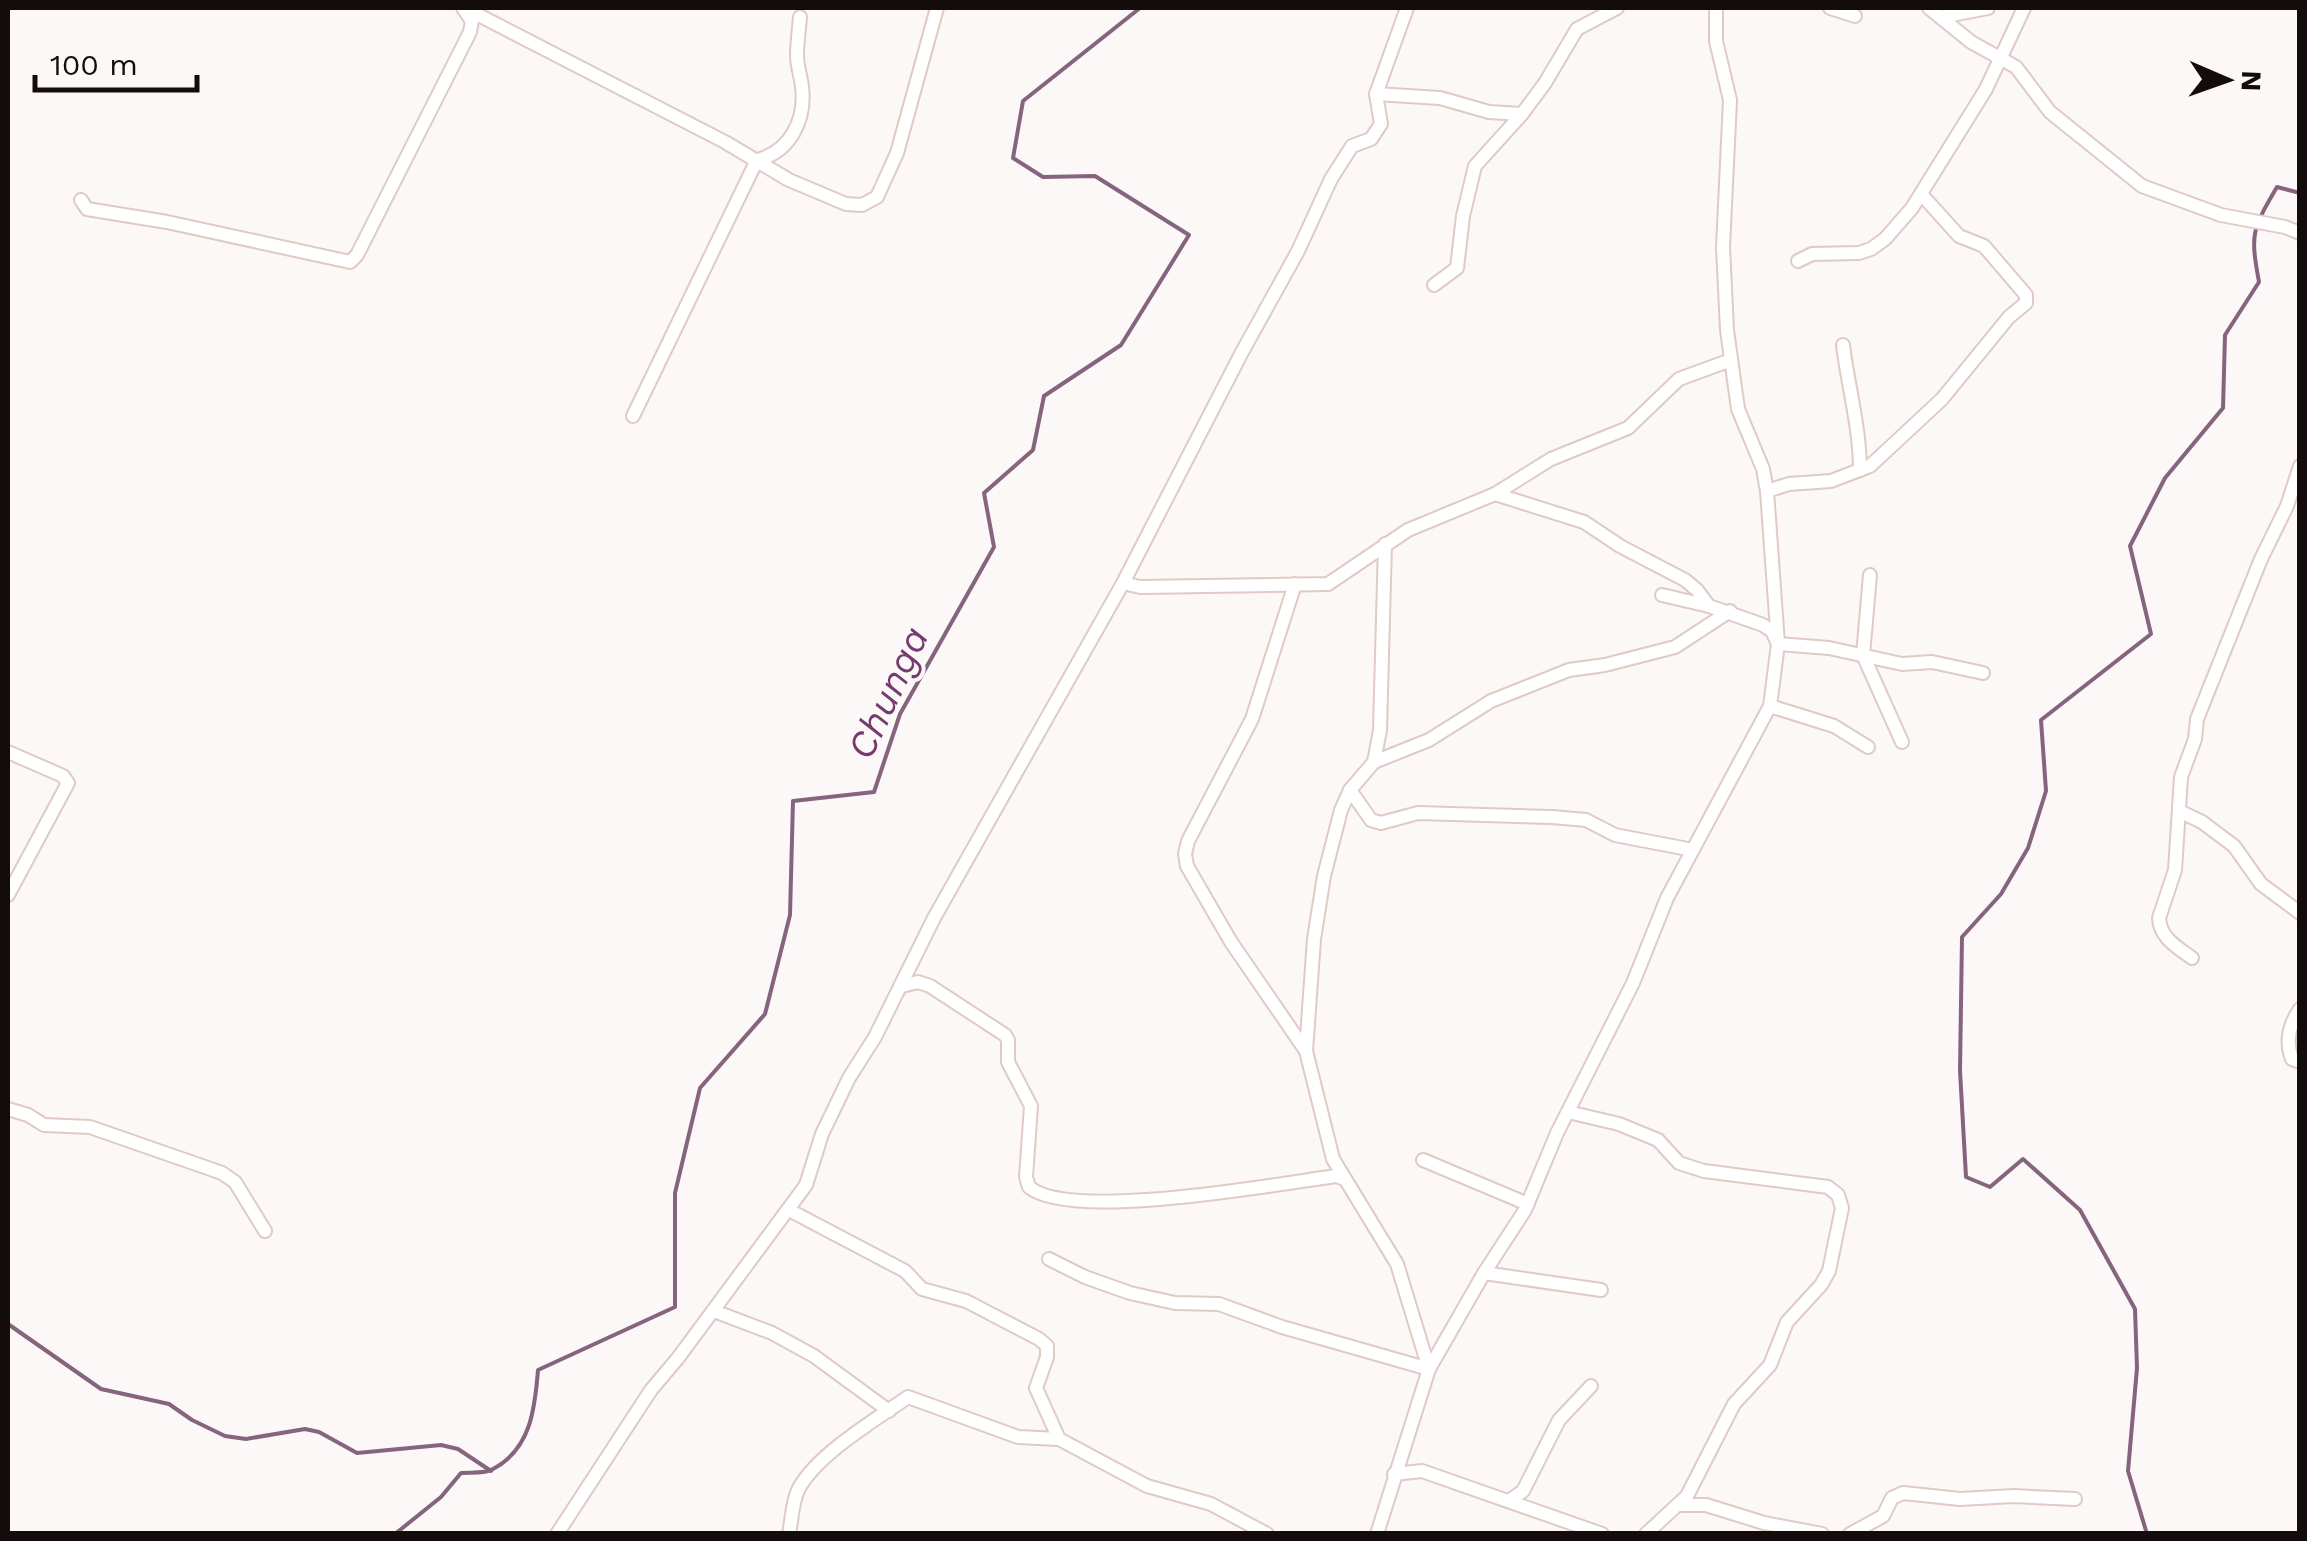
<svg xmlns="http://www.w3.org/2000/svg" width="2307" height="1541" font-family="'Work Sans',sans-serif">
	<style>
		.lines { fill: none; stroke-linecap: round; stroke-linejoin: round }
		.stream { stroke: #85647e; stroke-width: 4 }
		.street-casing { stroke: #e0cac5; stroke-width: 16 }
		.street { stroke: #fff; stroke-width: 12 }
		.labels { text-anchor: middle; stroke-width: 8; stroke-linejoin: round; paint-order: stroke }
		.water-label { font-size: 38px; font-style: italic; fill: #753b6f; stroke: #fcf8f7 }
	</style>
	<rect width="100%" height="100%" fill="#fcf8f7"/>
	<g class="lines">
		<g class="stream">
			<polyline points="8,1324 101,1389 169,1404 192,1420 225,1436 246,1439 305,1429 319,1432 357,1453 441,1445 458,1449 491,1471"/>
			<path d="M 395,1534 L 441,1497 L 461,1473 C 471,1472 485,1474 493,1469 C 531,1449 535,1408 538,1370 L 675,1307 L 675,1193 L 700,1088 L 765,1014 L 790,915 L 793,801 L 874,792 L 900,714 L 994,547 L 984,493 L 1033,450 L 1044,396 L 1121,345 L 1189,235 L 1095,176 L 1043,177 L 1013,158 L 1023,101 L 1140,8"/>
			<path d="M 2147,1534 L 2128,1471 L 2137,1368 L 2135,1309 L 2080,1210 L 2023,1159 L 1990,1187 L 1966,1177 L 1960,1071 L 1962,937 L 2001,894 L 2028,848 L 2046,791 L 2041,720 L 2151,634 L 2130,546 L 2165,478 L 2223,408 L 2225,335 L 2259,282 C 2250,233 2252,230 2277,187 L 2300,193"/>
		</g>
		<g class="street-casing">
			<g id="street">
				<polyline points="465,8 725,142 789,180 846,204 862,205 877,197 897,153 937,8"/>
				<polyline points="1830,8 1855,16"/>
				<polyline points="1929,8 1971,42 2016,67 2050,112 2142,186 2221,215 2285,227 2300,233"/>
				<polyline points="1941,17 1988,8"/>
				<polyline points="1376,94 1440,98 1489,112 1522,114 1545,83 1577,29 1617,8"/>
				<polyline points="81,200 87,209 167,222 350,262 357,255 470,32 472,21 463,8"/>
				<polyline points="1798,261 1812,254 1859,253 1871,249 1885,239 1912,208 1986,89 2024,8"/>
				<polyline points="1434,285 1457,268 1463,216 1475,166 1522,114"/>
				<path d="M 1843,345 C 1848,386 1860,428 1860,470"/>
				<path d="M 633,416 L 757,160 C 790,152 806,120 802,87 C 801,77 797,66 797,56 C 797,43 799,29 800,17"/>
				<polyline points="1767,491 1789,484 1831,481 1870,466 1942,399 2009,317 2026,303 2026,295 1984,246 1959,236 1922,195"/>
				<polyline points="1495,494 1584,522 1620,546 1685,580 1697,590 1709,606 1763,625 1772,631 1778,644 1829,648 1902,664 1932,662 1983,673"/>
				<polyline points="1870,575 1863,655 1902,742"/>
				<polyline points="1123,583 1140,587 1328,584 1408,530 1495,494 1551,459 1628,428 1679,379 1731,360"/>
				<polyline points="1295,584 1252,719 1188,841 1185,854 1187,866 1231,942 1306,1051 1333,1159 1397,1264 1429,1369"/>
				<polyline points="1662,595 1709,606"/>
				<polyline points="1770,706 1834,726 1868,747"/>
				<polyline points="8,752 63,776 68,783 8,895"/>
				<polyline points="1374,762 1429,740 1491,701 1569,670 1605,665 1675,647 1730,611"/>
				<polyline points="1350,790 1371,820 1381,823 1418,813 1552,817 1586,820 1615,835 1693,850"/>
				<polyline points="2179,811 2202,822 2234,846 2261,884 2300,913"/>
				<path d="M 2192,958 C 2177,947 2160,938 2159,918 L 2175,870 L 2181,777 L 2195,739 L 2197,719 L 2261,559 L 2287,506 L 2300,466"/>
				<path d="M 902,986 L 918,982 L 930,986 L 1005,1035 L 1008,1040 L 1008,1062 L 1031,1106 L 1026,1177 L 1029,1187 C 1070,1222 1277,1184 1336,1176 L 1345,1179"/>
				<path d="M 2300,1009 C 2289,1025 2285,1041 2292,1059 L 2300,1062"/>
				<polyline points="1306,1051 1314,939 1324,876 1341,810 1350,790 1374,762 1380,730 1385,544"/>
				<polyline points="8,1109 28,1115 44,1125 90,1127 222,1173 235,1182 265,1231"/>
				<polyline points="1568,1112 1619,1124 1658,1140 1679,1163 1704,1171 1828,1187 1838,1195 1842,1208 1829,1271 1821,1285 1787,1322 1770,1365 1734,1404 1687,1496 1646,1534"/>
				<polyline points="1423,1160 1528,1204"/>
				<polyline points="789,1210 905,1271 922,1289 966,1301 1039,1339 1047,1346 1047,1357 1036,1388 1059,1439 1147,1486 1211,1504 1267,1534"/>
				<polyline points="1049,1259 1085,1277 1130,1293 1175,1303 1219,1304 1282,1327 1429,1369"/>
				<polyline points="1484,1273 1601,1290"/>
				<polyline points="714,1311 772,1333 814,1356 889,1411"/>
				<polyline points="1394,1474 1422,1471 1602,1534"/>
				<polyline points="1509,1501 1523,1491 1559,1420 1591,1386"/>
				<polyline points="1680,1505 1706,1505 1764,1523 1822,1534"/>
				<polyline points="557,1534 651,1390 678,1358 806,1185 822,1134 849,1078 875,1037 934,918 1123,583 1241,354 1298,251 1331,179 1352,146 1371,139 1381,124 1376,94 1407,8"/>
				<path d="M 789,1534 C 792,1519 792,1501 799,1488 C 819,1453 875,1420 908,1397 L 1018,1437 L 1059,1439"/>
				<polyline points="1377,1534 1429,1369 1484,1273 1525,1210 1557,1133 1633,983 1667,898 1770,706 1778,644 1767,491 1763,469 1738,409 1727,330 1723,247 1730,100 1716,41 1716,8"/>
				<polyline points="1850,1534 1883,1516 1892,1498 1903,1493 1960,1499 2014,1496 2075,1499"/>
			</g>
		</g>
		<use href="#street" class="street"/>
	</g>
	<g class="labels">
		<g class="water-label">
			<text transform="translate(888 693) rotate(-65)" y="13">Chunga</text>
		</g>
	</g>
	<rect width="2307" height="1541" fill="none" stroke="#140c0b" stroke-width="20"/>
	<g transform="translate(2227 80) rotate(92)" stroke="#fcf8f7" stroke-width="8" paint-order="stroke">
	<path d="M0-8L18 38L0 25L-18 38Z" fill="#140c0b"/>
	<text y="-15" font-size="28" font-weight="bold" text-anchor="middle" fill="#140c0b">N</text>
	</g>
	<path d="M35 75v15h162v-15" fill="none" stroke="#140c0b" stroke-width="5"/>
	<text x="50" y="75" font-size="30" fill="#140c0b" stroke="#fcf8f7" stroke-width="8" paint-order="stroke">100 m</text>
</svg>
